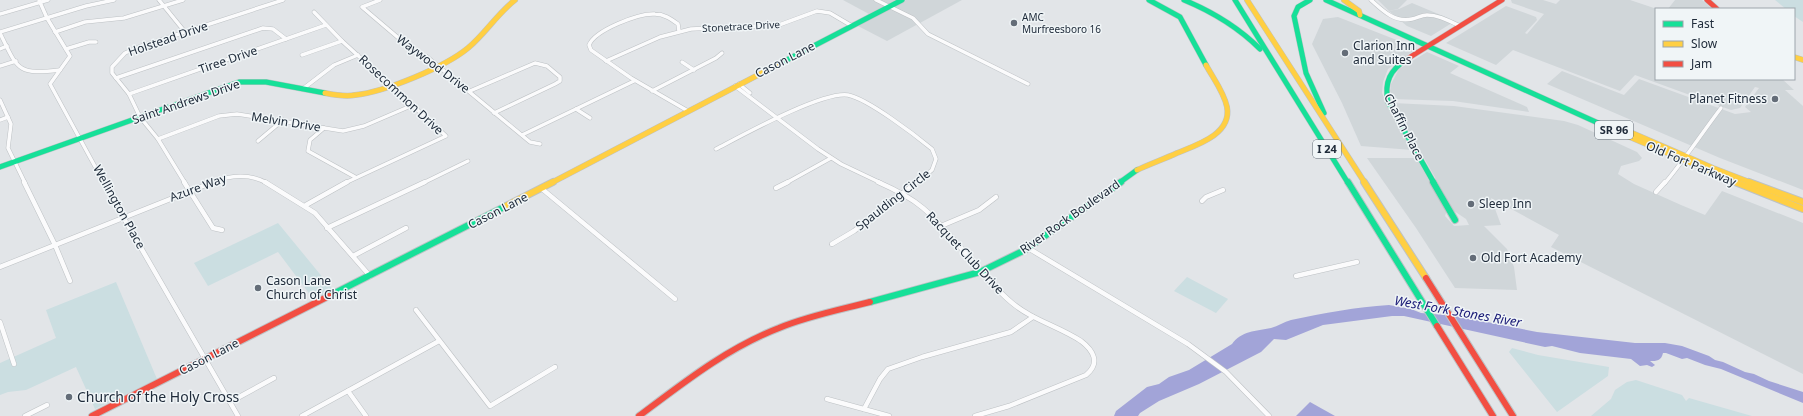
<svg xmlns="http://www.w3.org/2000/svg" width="1803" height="416" font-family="'Noto Sans',sans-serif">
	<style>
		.built { fill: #d0d6d9 }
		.green { fill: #cbdee1 }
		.water { fill: #a2a4d8 }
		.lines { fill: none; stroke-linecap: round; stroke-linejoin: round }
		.street-far1-casing { stroke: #bdc1c4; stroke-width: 4.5 }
		.street-casing { stroke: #bdc1c4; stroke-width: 5.5 }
		.fast-far1-casing { stroke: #bdc2c5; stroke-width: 6 }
		.fast-casing { stroke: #bdc2c5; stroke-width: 8 }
		.slow-far1-casing { stroke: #bdc2c5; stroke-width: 6 }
		.slow-casing { stroke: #bdc2c5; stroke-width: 8 }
		.jam-far1-casing { stroke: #bdc2c5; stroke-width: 6 }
		.jam-casing { stroke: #bdc2c5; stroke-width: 8 }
		.street-far1 { stroke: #fbfbfc; stroke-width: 3.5 }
		.street { stroke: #fbfbfc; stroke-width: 4.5 }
		.fast-far1 { stroke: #16e098; stroke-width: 5 }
		.fast { stroke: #16e098; stroke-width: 6 }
		.slow-far1 { stroke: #ffcf43; stroke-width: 5 }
		.slow { stroke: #ffcf43; stroke-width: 6 }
		.jam-far1 { stroke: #f24e42; stroke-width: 5 }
		.jam { stroke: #f24e42; stroke-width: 6 }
		.poi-dot { fill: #646d78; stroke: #f0f5f7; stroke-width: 1.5 }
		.labels { text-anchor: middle; stroke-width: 3; stroke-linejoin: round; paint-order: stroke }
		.far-poi-label { font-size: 10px; fill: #202c3b; stroke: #f0f5f7; text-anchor: start }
		.far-street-label { font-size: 10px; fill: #202c3b; stroke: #f0f5f7 }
		.shield { fill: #f0f5f7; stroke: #5e6873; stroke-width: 1 }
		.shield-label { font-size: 11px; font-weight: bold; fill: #202c3b }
		.street-label { font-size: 12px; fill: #202c3b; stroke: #f0f5f7 }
		.poi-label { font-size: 12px; fill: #202c3b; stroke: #f0f5f7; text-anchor: start }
		.water-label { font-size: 13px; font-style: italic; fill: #1a1b77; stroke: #f0f5f7 }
		.near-poi-label { font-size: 14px; fill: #202c3b; stroke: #f0f5f7; text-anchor: start }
	</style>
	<rect width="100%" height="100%" fill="#e2e5e8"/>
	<g class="built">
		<polygon points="843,0 897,0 869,14"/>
		<polygon points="906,0 962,0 887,41 858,26"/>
		<polygon points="1378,0 1407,0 1398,9 1389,11"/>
		<polygon points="1511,0 1543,0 1556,4 1560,0 1630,0 1657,9 1656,79 1782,79 1794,90 1785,90 1803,106 1803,190 1720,158 1547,84 1562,71 1624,95 1639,79 1735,114 1751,112 1745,107 1759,88 1755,87 1740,108 1731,110 1635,75 1620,91 1513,50 1496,65 1446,43 1506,6 1536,17 1537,20 1525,33 1527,34 1544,14 1512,3"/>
		<polygon points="1675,0 1702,0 1712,9 1668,9"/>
		<polygon points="1412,3 1455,21 1431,36 1407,26 1389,11 1399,9"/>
		<polygon points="1338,17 1417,48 1388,69 1383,82 1382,93 1387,105 1412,150 1361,146 1342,103 1312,44 1323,19"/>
		<polygon points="1427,52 1459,66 1450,73 1527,107 1529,112 1453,101 1392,99 1390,91 1391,84 1399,69"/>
		<polygon points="1393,103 1454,106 1564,121 1578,125 1637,152 1642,158 1639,161 1621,166 1618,174 1634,184 1681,205 1705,215 1722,191 1803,223 1803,374 1551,247 1559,235 1491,198 1501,225 1484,226 1507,249 1514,267 1517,290 1455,288 1416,228 1367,158 1416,158 1447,210 1445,216 1454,226 1469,225 1466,219 1454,211"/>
	</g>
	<g class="green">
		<polygon points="1775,0 1803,0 1803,22 1794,16 1794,9 1786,9"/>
		<polygon points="278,223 333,290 314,300 278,252 208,286 194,263"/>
		<polygon points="1187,277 1228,299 1216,313 1174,291"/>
		<polygon points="116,282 157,379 95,409 76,367 26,390 8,392 0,395 0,363 56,338 46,310"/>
		<polygon points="1512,348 1538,355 1609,367 1608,376 1557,412 1509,352"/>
		<polygon points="1636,380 1682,395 1686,401 1689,398 1752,416 1591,416 1611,399 1615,390 1627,382"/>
	</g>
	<g class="water">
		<path d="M 1389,305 L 1411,309 L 1421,313 L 1457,316 L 1537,332 L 1635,343 L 1665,343 L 1682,346 L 1709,356 L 1715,360 L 1723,362 L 1745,372 L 1754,374 L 1769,381 L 1803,392 L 1803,403 L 1721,369 L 1705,365 L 1687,358 L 1682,359 L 1666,353 L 1663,353 C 1661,361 1657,361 1650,361 L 1655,365 L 1652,367 L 1647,365 L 1640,366 L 1631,359 L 1580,353 L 1552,346 L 1545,347 L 1404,316 L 1392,316 L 1323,325 L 1286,340 L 1274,339 L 1261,352 L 1199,384 L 1159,401 L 1140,413 L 1138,416 L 1114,416 L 1116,411 L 1147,387 L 1159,384 L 1169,377 L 1189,370 L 1232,344 C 1241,331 1256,331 1271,328 C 1278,326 1284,322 1291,320 C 1324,313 1356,307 1389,305 Z"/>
		<polygon points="1310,402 1335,416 1296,416"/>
	</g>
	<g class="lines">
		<g class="street-far1-casing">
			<g id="street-far1">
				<polyline points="39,0 47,18 70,56 50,84 104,183"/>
				<polyline points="159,0 185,32"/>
				<polyline points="380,0 362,7 415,52 426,56 530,142 540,144"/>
				<polyline points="876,0 913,18 928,34 1028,84"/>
				<path d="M 1371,0 C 1383,11 1395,23 1412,19 C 1417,18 1422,15 1427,15 C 1439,15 1449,21 1460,26"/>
				<polyline points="314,12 342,41 446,136 345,183"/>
				<polyline points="0,14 48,0"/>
				<path d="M 679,31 L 678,24 C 671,19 664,14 655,14 C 639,13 595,30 589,45 L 591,50 L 631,78 L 688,111"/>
				<polyline points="0,32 86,6 114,0"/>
				<polyline points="55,32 85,22 124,18 183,0"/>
				<path d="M 0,33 C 18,70 17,75 60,70"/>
				<polyline points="0,49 7,46"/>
				<polyline points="66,49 89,42 96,42"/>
				<polyline points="302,55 342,41"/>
				<polyline points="606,61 660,37 691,29 779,25 817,11 830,13 852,26"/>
				<polyline points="682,62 694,70"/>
				<polyline points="0,66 16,61"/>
				<polyline points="116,78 263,28 273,29 286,39"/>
				<polyline points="739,84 750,93"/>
				<polyline points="735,86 818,149 841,164 881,183"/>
				<polyline points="304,88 334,65 358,55"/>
				<polyline points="470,91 535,63 547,66 560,77 560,81 555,84 494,113"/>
				<polyline points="652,91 716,58 722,53"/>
				<polyline points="129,94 326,25"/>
				<polyline points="0,100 11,124 8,148 25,183"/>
				<polyline points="576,109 590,118"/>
				<polyline points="0,120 8,117"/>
				<polyline points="324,128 310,140 308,151 355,177"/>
				<polyline points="522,135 634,81"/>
				<polyline points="158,139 219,116 237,114 343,131 364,126 413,105"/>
				<polyline points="258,141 283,120"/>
				<path d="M 716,149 C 741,136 822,91 848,95 C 868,99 915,135 932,149 L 936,159 L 932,170 L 916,183"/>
				<polyline points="185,183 158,139 140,117 129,94 112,73 112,67 125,53 139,47 283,0"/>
				<path d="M 210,183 C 229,175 249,173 267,183"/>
				<polyline points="423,183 468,161"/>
				<polyline points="786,183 831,158"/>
				<path d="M 1665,183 C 1685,159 1702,133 1721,108"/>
			</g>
		</g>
		<g class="street-casing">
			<g id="street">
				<polyline points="24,182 55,245 70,281"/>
				<polyline points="103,182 238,416"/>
				<polyline points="184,182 213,228 222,230"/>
				<polyline points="265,182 315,213 370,276"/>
				<path d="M 878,182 C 894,189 910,197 923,208 C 956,236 978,274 1011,302 C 1032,320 1058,326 1081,341 C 1093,350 1101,363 1086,375 L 1009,406 L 975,416"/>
				<polyline points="541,188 675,299"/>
				<polyline points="776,188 788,182"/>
				<polyline points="1656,192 1665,182"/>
				<polyline points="1202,201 1206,197 1223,190"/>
				<polyline points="306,205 347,182"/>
				<polyline points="941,226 979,210 996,197"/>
				<polyline points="327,228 425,182"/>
				<polyline points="832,244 854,231 917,182"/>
				<polyline points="1028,248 1188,344 1226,372 1269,416"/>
				<polyline points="353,256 406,228"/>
				<polyline points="0,267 213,182"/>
				<polyline points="1296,276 1357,262"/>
				<polyline points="416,310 490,406 555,367"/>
				<polyline points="0,322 14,364"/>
				<polyline points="348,391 366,416"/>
				<polyline points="827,399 889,416"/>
				<polyline points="230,402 274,378"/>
				<polyline points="864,409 880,379 888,369 922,357 1011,332 1033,317"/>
				<polyline points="25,416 47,405"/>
				<polyline points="302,416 439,341"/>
			</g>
		</g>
		<g class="fast-far1-casing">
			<g id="fast-far1">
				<polyline points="1149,0 1180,17 1206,65"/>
				<path d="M 1184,0 C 1213,12 1238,27 1260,49"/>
				<polyline points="1235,0 1348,183"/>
				<polyline points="1310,0 1298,7 1294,16 1306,73 1324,113"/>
				<polyline points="1326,0 1618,132"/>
				<path d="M 1407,59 C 1390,70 1384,82 1388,102 L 1434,183"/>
				<polyline points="779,64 902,0"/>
				<polyline points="0,167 239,82 266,82 325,93"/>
				<polyline points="1119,183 1137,170"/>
			</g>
		</g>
		<g class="fast-casing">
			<g id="fast">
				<polyline points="1348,182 1437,326"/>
				<polyline points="1433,182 1455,220"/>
				<polyline points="329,296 506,206"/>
				<polyline points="870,302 980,272 1025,250 1121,182"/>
			</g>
		</g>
		<g class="slow-far1-casing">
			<g id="slow-far1">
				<polyline points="1247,0 1365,183"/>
				<polyline points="1344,0 1359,11 1360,15"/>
				<polyline points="1794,57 1803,60"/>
				<path d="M 325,93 C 335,95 345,97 355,95 C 385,92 445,67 468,48 C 485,34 497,14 515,0"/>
				<polyline points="1623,129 1713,168 1752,183"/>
				<polyline points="1618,132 1738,183"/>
				<path d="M 1137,170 C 1150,164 1164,159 1177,153 C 1197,145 1232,134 1227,107 C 1224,92 1213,78 1206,65"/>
				<polyline points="551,183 779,64"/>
			</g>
		</g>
		<g class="slow-casing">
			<g id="slow">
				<polyline points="1364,182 1426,278"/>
				<polyline points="1735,182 1803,209"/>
				<polyline points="1749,182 1803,202"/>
				<polyline points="506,206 553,182"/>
			</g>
		</g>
		<g class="jam-far1-casing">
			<g id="jam-far1">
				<polyline points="1707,0 1717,9"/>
				<polyline points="1407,59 1502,0"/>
			</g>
		</g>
		<g class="jam-casing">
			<g id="jam">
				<polyline points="1426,278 1513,416"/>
				<polyline points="1437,326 1493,416"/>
				<polyline points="92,416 329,296"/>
				<path d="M 639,416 C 683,383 727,348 779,328 C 808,316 839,310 870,302"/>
			</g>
		</g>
		<use href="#street-far1" class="street-far1"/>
		<use href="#street" class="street"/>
		<use href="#fast-far1" class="fast-far1"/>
		<use href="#fast" class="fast"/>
		<use href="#slow-far1" class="slow-far1"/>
		<use href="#slow" class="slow"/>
		<use href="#jam-far1" class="jam-far1"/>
		<use href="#jam" class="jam"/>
	</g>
	<g class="poi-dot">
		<circle cx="1014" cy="23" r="4"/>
		<circle cx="1345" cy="53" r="4"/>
		<circle cx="1775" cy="99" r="4"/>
		<circle cx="1471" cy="204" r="4"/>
		<circle cx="1473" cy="258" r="4"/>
		<circle cx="258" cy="288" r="4"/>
		<circle cx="69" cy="397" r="4"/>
	</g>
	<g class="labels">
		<g class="far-poi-label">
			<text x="1022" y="21">AMC<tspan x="1022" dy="12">Murfreesboro 16</tspan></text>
		</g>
		<g class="far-street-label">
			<text transform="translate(741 26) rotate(-3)" y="4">Stonetrace Drive</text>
		</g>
		<g class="shield">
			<rect x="1595" y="121" width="38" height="18" rx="3"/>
			<rect x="1313" y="140" width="28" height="18" rx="3"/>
		</g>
		<g class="shield-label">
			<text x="1614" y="134">SR 96</text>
			<text x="1327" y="153">I 24</text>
		</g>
		<g class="street-label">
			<text transform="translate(168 39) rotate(-19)" y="4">Holstead Drive</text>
			<text transform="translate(228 60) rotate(-19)" y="4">Tiree Drive</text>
			<text transform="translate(785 60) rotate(-27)" y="4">Cason Lane</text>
			<text transform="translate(433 64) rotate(37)" y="4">Waywood Drive</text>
			<text transform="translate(401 95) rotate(43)" y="4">Rosecommon Drive</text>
			<text transform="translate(186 102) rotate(-19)" y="4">Saint Andrews Drive</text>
			<text transform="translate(286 122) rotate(9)" y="4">Melvin Drive</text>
			<text transform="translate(1404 127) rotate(63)" y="4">Chaffin Place</text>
			<text transform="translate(1691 164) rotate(23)" y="4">Old Fort Parkway</text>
			<text transform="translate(198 188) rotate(-20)" y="4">Azure Way</text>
			<text transform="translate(893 200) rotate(-38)" y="4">Spaulding Circle</text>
			<text transform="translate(119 207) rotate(61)" y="4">Wellington Place</text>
			<text transform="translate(498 211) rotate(-27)" y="4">Cason Lane</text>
			<text transform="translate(1070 217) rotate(-35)" y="4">River Rock Boulevard</text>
			<text transform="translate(965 253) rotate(47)" y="4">Racquet Club Drive</text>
			<text transform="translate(209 357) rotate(-27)" y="4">Cason Lane</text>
		</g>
		<g class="poi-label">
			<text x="1353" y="50">Clarion Inn<tspan x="1353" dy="14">and Suites</tspan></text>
			<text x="1767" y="103" text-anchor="end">Planet Fitness</text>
			<text x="1479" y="208">Sleep Inn</text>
			<text x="1481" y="262">Old Fort Academy</text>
			<text x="266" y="285">Cason Lane<tspan x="266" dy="14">Church of Christ</tspan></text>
		</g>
		<g class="water-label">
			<text transform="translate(1458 311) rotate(10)" y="5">West Fork Stones River</text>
		</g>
		<g class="near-poi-label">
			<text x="77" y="402">Church of the Holy Cross</text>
		</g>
	</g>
	<rect x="1655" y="8" width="140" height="72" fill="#f0f5f7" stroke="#9da5ac"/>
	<rect x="1663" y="21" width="20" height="6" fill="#16e098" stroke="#9da5ac"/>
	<text x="1691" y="28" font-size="12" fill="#202c3b">Fast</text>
	<rect x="1663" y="41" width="20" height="6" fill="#ffcf43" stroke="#9da5ac"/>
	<text x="1691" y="48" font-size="12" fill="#202c3b">Slow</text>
	<rect x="1663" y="61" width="20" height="6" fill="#f24e42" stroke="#9da5ac"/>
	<text x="1691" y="68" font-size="12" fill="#202c3b">Jam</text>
</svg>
